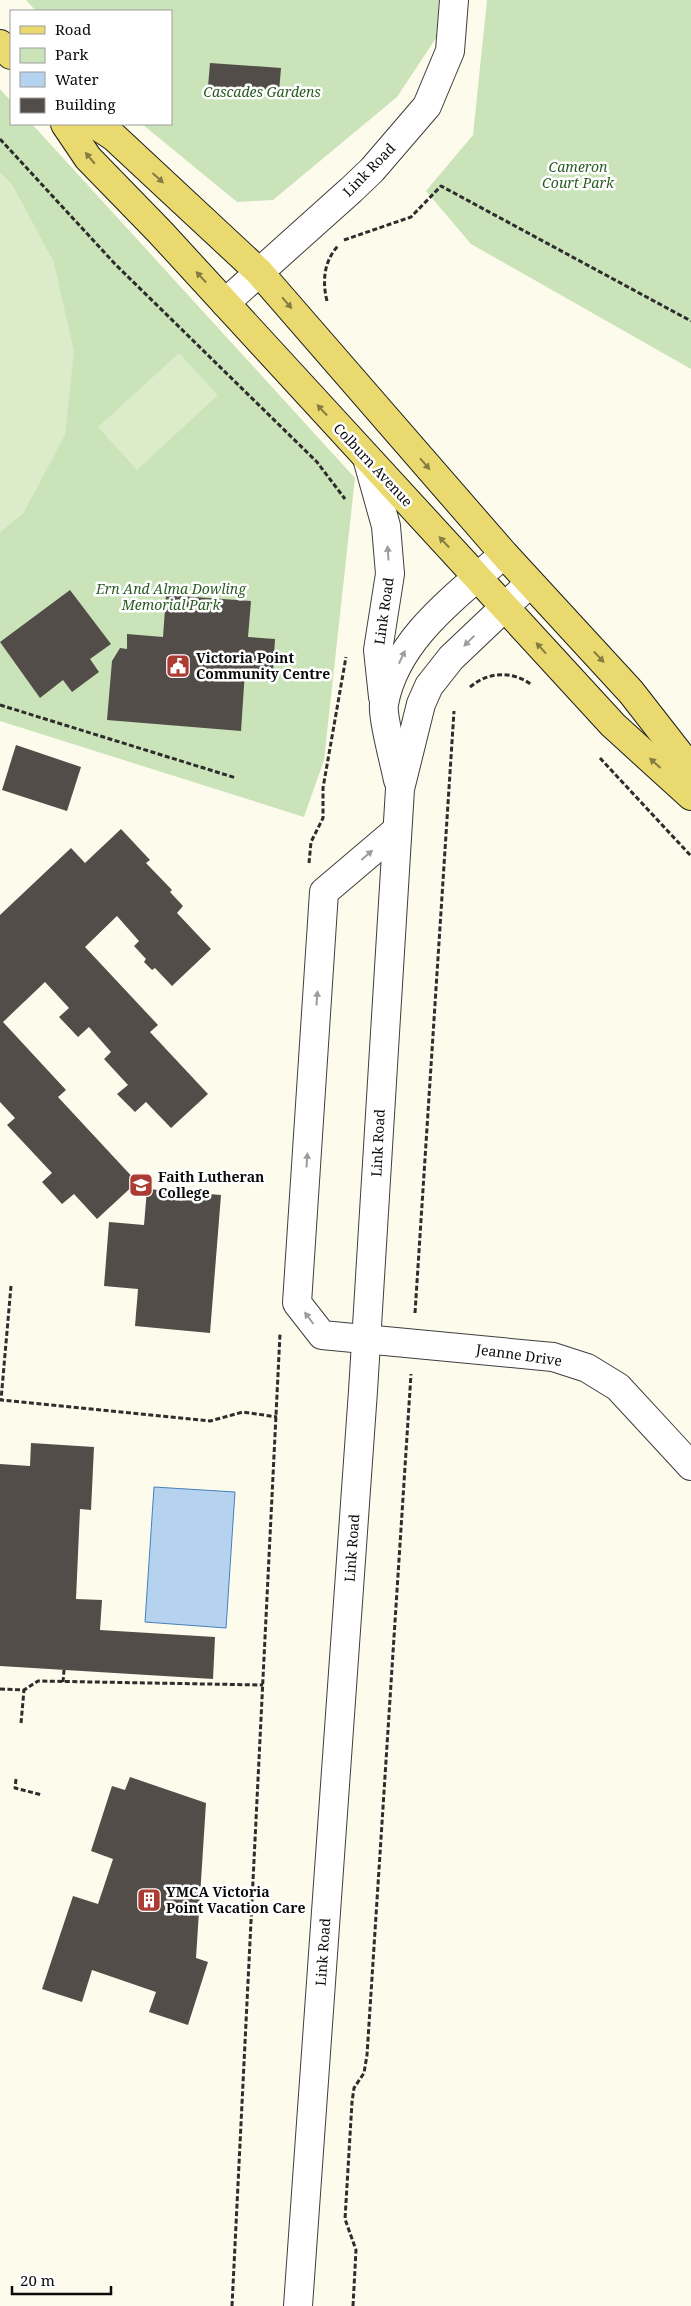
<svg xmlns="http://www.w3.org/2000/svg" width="691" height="2306" font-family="'Noto Serif',serif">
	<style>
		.green { fill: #cae3b9 }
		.pitch { fill: #dcebca }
		.water { fill: #b5d3ee; stroke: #4580bd }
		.building { fill: #524d49 }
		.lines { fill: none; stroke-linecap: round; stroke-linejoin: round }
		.minor-casing { stroke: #3e3e3e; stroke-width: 30 }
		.major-casing { stroke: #1c1c1c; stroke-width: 30 }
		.path { stroke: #2d2d2d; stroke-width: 3; stroke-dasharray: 5 2.5; stroke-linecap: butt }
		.minor { stroke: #fff; stroke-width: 28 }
		.major { stroke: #e9d96f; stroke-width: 28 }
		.oneway { fill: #857c42 }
		.oneway2 { fill: #9d9d9d }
		.labels { text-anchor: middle; stroke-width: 5; stroke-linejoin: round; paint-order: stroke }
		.park-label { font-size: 14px; font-style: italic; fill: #295b23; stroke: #fff }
		.street-label { font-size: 14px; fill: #0b0b0b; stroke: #fff }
		.poi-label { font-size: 14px; font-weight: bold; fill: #0b0b0b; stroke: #fff; text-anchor: start }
	</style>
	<rect width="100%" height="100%" fill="#fdfbeb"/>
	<g class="green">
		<polygon points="26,0 439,0 436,38 397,97 273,200 237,202 142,124 171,124 171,11 36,11"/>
		<polygon points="487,0 691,0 691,369 471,244 426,191 473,135"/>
		<polygon points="0,89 11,101 11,124 32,124 355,478 324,760 304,817 0,721 0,532 24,512 54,263 12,185 0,173"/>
	</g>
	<g class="pitch">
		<polygon points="0,173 12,185 54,263 74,351 65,435 24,512 0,532"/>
		<polygon points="179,353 218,395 137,470 98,427"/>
	</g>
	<polygon class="water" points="154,1487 235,1492 226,1628 145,1622"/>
	<g class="building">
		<polygon points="210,63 281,68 279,92 208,87"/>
		<polygon points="70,590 111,644 90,659 99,672 72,692 63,680 40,698 0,642"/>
		<polygon points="166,595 251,601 248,637 275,639 273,673 245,671 241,731 107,720 112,661 120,648 127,649 127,634 163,637"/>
		<polygon points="16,745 81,767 67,811 2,790"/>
		<polygon points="121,829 150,860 146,863 172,890 170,892 183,906 177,913 211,949 172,986 155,968 152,970 144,962 146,959 134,946 139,941 117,916 85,947 158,1025 150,1032 208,1094 171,1128 146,1102 135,1112 117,1094 128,1085 104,1059 111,1052 89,1027 78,1037 59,1017 69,1008 45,982 3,1022 66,1090 58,1097 137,1182 97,1219 74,1194 62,1204 42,1182 52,1173 7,1125 15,1118 0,1102 0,915 71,848 85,863"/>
		<polygon points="147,1189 221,1195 210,1333 135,1326 138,1289 104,1286 109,1222 144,1225"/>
		<polygon points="31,1443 94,1447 91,1510 80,1509 76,1599 102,1600 100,1630 215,1637 213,1679 0,1666 0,1464 30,1466"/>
		<polygon points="130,1777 206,1803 196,1958 208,1962 188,2025 149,2012 156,1992 92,1970 82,2002 42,1989 73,1896 98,1904 113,1859 91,1851 112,1786 125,1790"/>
	</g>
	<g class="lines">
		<g class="minor-casing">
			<g id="minor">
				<polyline points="225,303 351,190 372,170 427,106 450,51 454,0"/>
				<polyline points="367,458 386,526 390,574 378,650 383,697"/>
				<path d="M 398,780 C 395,765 382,716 384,704 C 396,638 457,596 504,554"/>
				<polyline points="397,830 324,892 297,1303 322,1335 553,1357 587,1368 618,1387 691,1466"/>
				<polyline points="298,2306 363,1391 400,789 421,704 429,686 451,658 530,583"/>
			</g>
		</g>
		<g class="major-casing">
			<g id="major">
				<polyline points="0,44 11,55"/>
				<polyline points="65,124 88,158 160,232 613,725 691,796"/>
				<polyline points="94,124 114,137 259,272 504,554 631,692 691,769"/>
			</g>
		</g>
		<g class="path">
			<polyline points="0,139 115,264 317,462 345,499"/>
			<polyline points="344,240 411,217 441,186 691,321"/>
			<path d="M 327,301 C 322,281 324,261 338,246"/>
			<path d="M 470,687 C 489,671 513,671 532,685"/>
			<polyline points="0,705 236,778"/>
			<polyline points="600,758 691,856"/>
			<polyline points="309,863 311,842 323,818 323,788 346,657"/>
			<polyline points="11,1286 1,1400 210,1421 243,1412 277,1417"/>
			<polyline points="415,1313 454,711"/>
			<polyline points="63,1682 64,1670"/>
			<polyline points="0,1689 24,1690 38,1681 263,1685"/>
			<polyline points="21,1723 24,1690"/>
			<polyline points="16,1779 15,1788 42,1795"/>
			<polyline points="232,2306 280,1334"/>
			<polyline points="353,2306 356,2250 345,2219 352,2102 354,2088 364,2073 367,2055 411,1374"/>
		</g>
		<use href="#minor" class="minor"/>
		<use href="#major" class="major"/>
	</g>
	<defs><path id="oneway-solid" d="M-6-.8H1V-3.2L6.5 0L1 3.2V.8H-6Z" transform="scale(1.25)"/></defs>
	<g class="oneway">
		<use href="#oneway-solid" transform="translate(90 158) rotate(-130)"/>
		<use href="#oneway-solid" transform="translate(158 178) rotate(42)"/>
		<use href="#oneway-solid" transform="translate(201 277) rotate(-133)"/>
		<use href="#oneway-solid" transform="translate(287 303) rotate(49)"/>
		<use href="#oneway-solid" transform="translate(322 410) rotate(-133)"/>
		<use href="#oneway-solid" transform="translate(425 464) rotate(49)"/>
		<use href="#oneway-solid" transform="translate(444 542) rotate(-133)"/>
		<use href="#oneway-solid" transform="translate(541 648) rotate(-132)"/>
		<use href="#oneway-solid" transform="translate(599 657) rotate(47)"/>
		<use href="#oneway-solid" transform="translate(655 763) rotate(-138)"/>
	</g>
	<g class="oneway2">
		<use href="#oneway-solid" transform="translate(388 553) rotate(-94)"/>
		<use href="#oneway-solid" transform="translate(469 641) rotate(135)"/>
		<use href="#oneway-solid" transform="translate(402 657) rotate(-65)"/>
		<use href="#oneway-solid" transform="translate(367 855) rotate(-41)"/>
		<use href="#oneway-solid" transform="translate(317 998) rotate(-86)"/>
		<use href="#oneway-solid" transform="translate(307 1160) rotate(-86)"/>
		<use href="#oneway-solid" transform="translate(309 1318) rotate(-127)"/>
	</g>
	<defs>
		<g id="civic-square" transform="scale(1.25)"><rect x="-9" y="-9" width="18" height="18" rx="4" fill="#ab3b33" stroke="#fff"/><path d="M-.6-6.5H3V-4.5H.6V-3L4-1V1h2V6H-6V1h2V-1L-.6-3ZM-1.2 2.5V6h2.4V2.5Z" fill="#fff"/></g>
		<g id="school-square" transform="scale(1.25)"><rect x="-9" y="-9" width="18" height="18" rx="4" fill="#ab3b33" stroke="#fff"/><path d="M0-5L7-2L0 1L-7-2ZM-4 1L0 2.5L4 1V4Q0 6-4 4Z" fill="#fff"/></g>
		<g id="building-square" transform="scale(1.25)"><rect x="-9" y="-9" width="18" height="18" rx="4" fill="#ab3b33" stroke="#fff"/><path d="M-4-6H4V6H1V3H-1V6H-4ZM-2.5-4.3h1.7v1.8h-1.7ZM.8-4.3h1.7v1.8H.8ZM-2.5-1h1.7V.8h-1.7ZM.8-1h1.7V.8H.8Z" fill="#fff"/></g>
	</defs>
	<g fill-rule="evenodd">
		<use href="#civic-square" x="178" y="666"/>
		<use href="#school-square" x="141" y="1185"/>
		<use href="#building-square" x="149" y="1900"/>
	</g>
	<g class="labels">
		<g class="park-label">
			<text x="262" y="97">Cascades Gardens</text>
			<text x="578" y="172">Cameron<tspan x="578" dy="16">Court Park</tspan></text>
			<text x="171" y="594">Ern And Alma Dowling<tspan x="171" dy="16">Memorial Park</tspan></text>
		</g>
		<g class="street-label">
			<text transform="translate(369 170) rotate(-46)" y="5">Link Road</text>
			<text transform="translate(373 465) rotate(47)" y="5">Colburn Avenue</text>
			<text transform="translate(384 611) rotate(-82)" y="5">Link Road</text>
			<text transform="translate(378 1143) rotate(-87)" y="5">Link Road</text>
			<text transform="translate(519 1355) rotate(8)" y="5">Jeanne Drive</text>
			<text transform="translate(352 1548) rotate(-86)" y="5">Link Road</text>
			<text transform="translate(323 1952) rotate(-86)" y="5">Link Road</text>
		</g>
		<g class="poi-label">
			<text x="196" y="663">Victoria Point<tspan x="196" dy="16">Community Centre</tspan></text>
			<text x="158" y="1182">Faith Lutheran<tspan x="158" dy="16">College</tspan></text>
			<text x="166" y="1897">YMCA Victoria<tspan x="166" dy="16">Point Vacation Care</tspan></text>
		</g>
	</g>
	<rect x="10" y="10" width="162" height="115" fill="#ffffff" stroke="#9d9d9d"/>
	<rect x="20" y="26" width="25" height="8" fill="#e9d96f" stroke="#9d9d9d"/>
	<text x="55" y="35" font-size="15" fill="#0b0b0b">Road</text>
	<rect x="20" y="48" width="25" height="15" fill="#cae3b9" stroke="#9d9d9d"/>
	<text x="55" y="60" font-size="15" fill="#0b0b0b">Park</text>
	<rect x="20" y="72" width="25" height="15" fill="#b5d3ee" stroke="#9d9d9d"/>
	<text x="55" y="85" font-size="15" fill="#0b0b0b">Water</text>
	<rect x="20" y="98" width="25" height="15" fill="#524d49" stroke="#9d9d9d"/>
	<text x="55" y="110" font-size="15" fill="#0b0b0b">Building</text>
	<path d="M12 2286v8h99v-8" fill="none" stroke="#0b0b0b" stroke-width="2.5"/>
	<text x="20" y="2286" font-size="15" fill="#0b0b0b" stroke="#ffffff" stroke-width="4" paint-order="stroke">20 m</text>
</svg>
